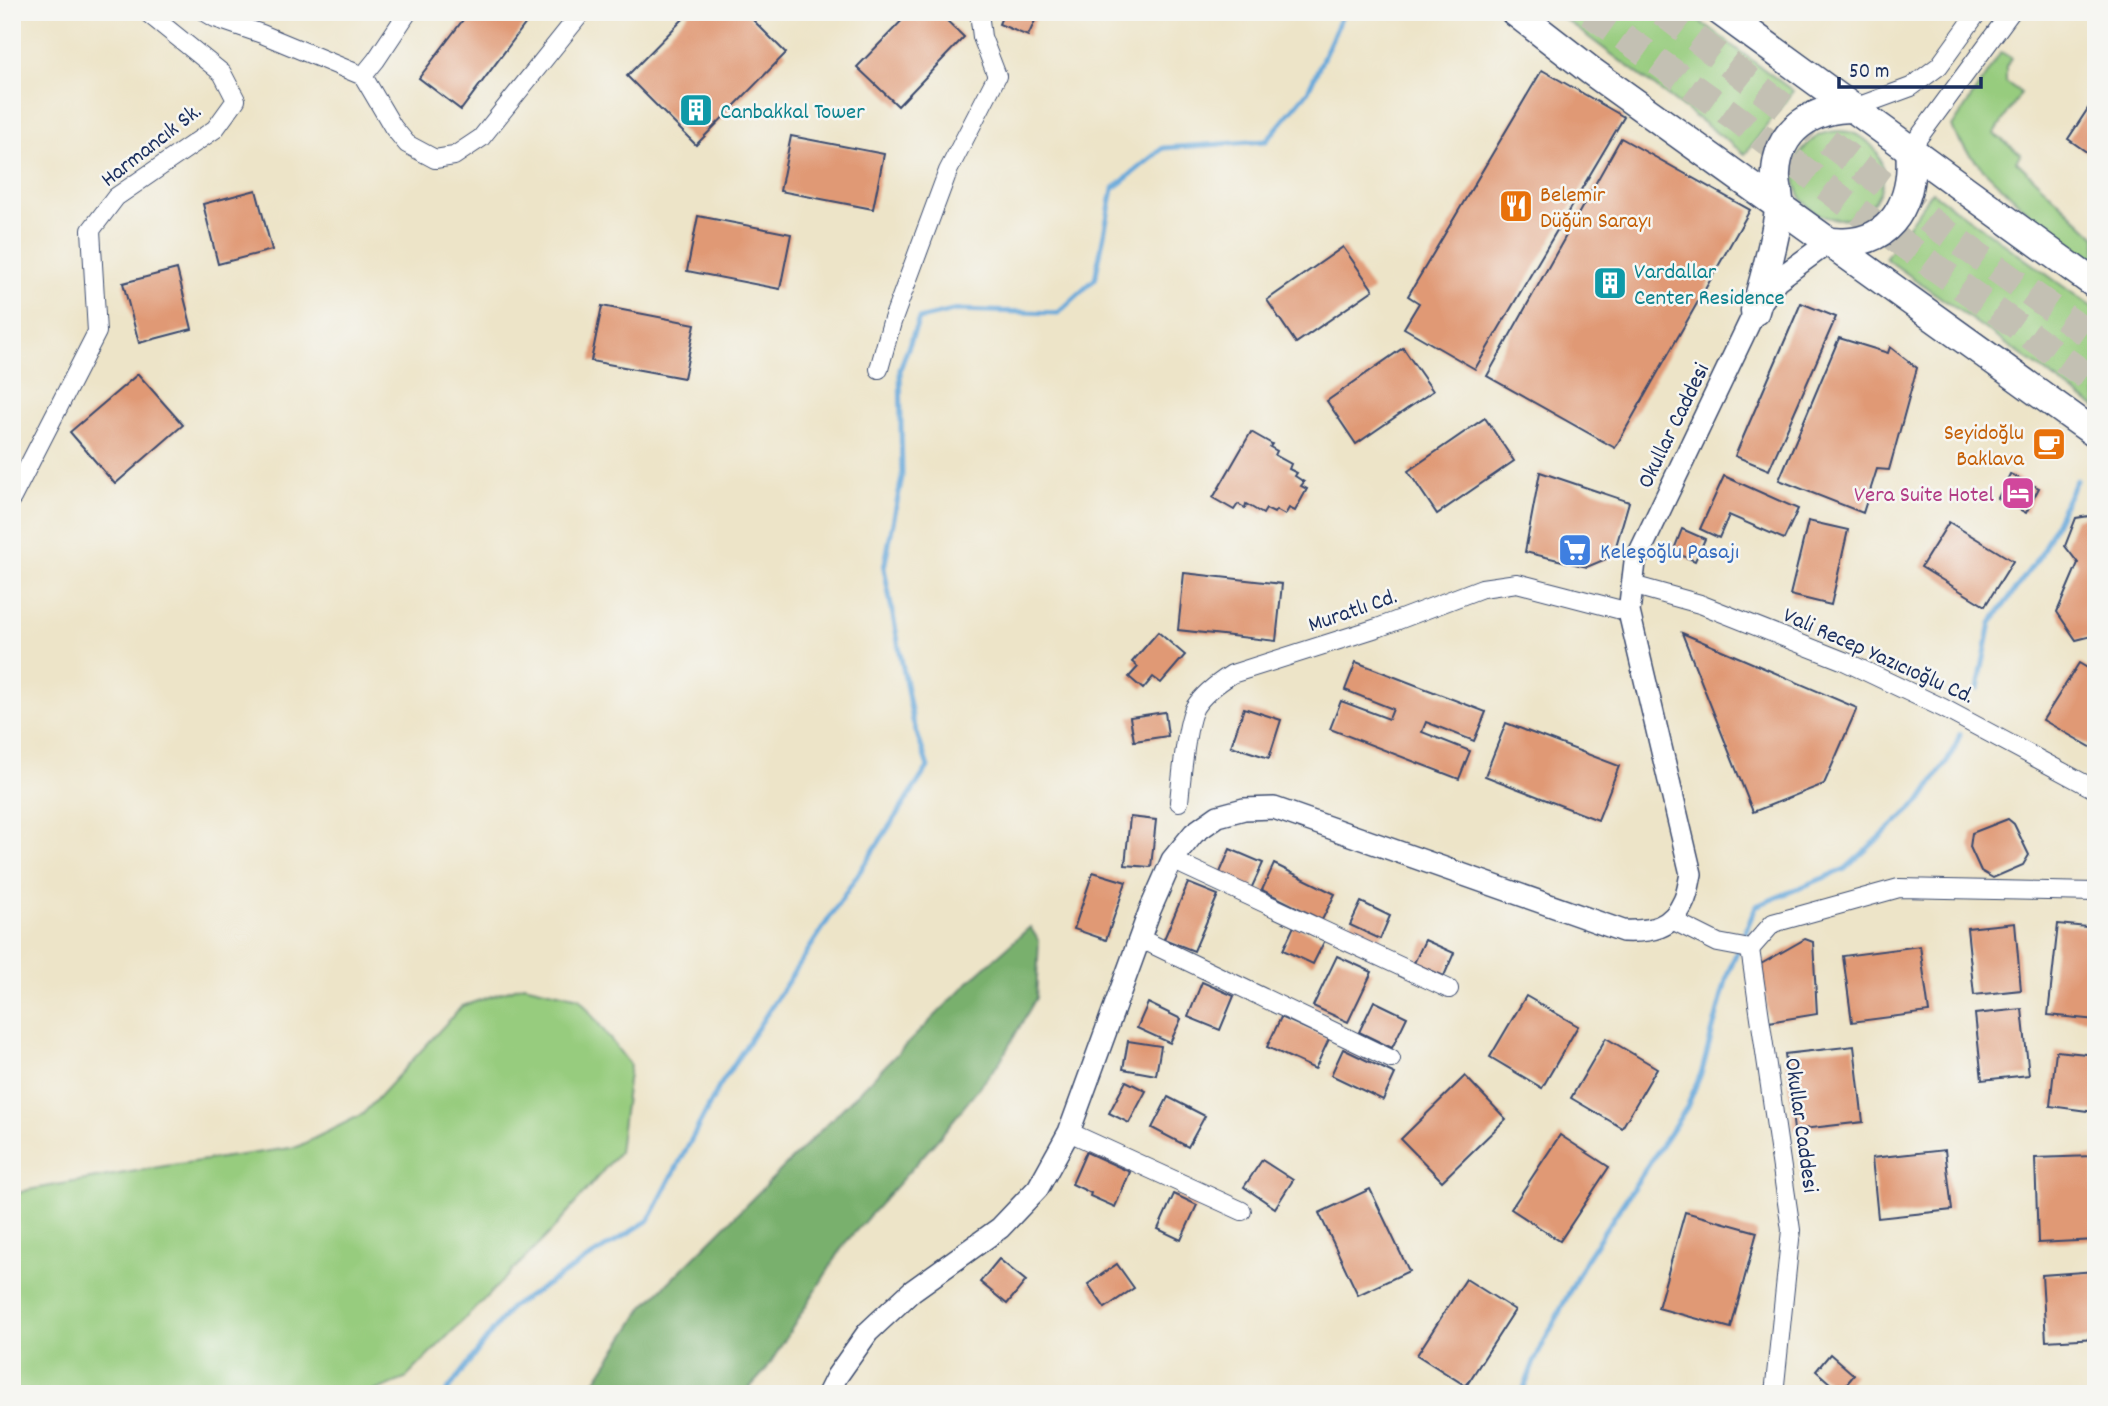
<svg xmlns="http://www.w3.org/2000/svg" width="2108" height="1406" font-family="Dekko,sans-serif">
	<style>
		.green { fill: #97cc7e; stroke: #597e6e; stroke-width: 2 }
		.forest { fill: #79b06d; stroke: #4a7066; stroke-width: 2 }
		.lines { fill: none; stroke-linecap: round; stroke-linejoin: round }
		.stream { stroke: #66a8da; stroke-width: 5 }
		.building { fill: #e09975 }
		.trunk-tunnel { stroke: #c3c0b3; stroke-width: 28; stroke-dasharray: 28 14; stroke-linecap: butt }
		.minor-casing { stroke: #3a4a6e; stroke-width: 20 }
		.tertiary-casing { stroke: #3a4a6e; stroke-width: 24 }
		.trunk-casing { stroke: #3a4a6e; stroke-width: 31 }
		.minor { stroke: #fff; stroke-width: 18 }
		.tertiary { stroke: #fff; stroke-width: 21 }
		.trunk { stroke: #fff; stroke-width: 28 }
		.labels { text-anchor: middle; stroke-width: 5; stroke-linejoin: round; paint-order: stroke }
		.culture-label { font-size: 23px; fill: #0d838f; stroke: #f6f6f2; text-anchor: start }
		.street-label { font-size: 23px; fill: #1b2f5e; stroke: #f6f6f2 }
		.food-label { font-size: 23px; fill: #c56008; stroke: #f6f6f2; text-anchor: start }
		.hotel-label { font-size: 23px; fill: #b23c85; stroke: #f6f6f2; text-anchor: end }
		.shop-label { font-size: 23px; fill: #366cbe; stroke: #f6f6f2; text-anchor: start }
	</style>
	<rect width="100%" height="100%" fill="#f6f6f2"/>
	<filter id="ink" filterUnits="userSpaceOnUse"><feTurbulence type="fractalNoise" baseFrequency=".0143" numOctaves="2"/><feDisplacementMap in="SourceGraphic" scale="14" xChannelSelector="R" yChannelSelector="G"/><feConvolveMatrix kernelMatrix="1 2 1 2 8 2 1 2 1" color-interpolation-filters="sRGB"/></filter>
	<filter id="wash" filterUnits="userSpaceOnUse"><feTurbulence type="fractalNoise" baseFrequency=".00686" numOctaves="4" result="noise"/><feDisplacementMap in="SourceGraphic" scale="28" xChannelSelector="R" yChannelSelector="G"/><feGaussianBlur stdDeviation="1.57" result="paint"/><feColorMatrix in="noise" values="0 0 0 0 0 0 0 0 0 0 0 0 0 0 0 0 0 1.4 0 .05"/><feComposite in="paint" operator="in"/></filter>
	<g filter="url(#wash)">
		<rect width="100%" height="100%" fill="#ede4c8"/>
		<g class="green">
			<polygon points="1555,12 1687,12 1793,91 1745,154"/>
			<path d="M 2001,52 L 2011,58 L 2006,67 L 2006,82 L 2021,93 L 1994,134 L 2021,154 L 2016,161 L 2096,237 L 2096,270 C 2064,247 2037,220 2009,194 C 1988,173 1964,154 1952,127 Z"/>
			<circle cx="1839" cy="175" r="44"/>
			<polygon points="1932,192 2096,310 2096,408 1885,258"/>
			<polygon points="524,985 579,998 630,1065 619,1152 550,1233 405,1379 367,1394 12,1394 12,1195 28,1190 165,1166 297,1147 363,1114 462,1006"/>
		</g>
		<polygon class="forest" points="1030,927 1039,941 1036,998 999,1063 938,1139 845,1243 766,1370 744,1394 577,1394 594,1383 644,1307 975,976"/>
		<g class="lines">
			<g class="stream">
				<polyline points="1978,688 1991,623 2041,554 2076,480"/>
				<polyline points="445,1394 510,1308 649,1220 719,1087 928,767 913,721 884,568 902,477 900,369 919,319 957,310 1058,313 1095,279 1113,189 1163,148 1266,141 1308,91 1344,12"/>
				<polyline points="1522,1394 1534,1362 1586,1259 1687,1107 1702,1071 1728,973 1756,906 1845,869 1921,800 1953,752 1960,734"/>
			</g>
		</g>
		<g id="blocks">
			<g class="building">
				<polygon points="469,12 520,12 529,19 461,110 419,78"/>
				<polygon points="690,12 745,12 786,53 696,145 627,76"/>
				<polygon points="910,12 938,12 964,37 898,106 857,67"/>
				<polygon points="1004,12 1039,12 1028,36 999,24"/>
				<polygon points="1542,70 1624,117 1475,369 1404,328 1419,303 1408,296"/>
				<polygon points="2089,107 2096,112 2096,147 2091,155 2068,139"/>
				<polygon points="791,136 884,154 873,209 780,191"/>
				<polygon points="1621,138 1750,210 1615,448 1487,376"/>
				<polygon points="256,190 272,250 218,264 203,204"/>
				<polygon points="698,216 791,234 780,289 687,271"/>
				<polygon points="1343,247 1373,290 1296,343 1267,300"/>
				<polygon points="177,269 192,329 139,343 123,283"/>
				<polygon points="1801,303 1836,317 1769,470 1735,456"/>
				<polygon points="602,306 695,324 684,378 591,361"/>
				<polygon points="1839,338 1888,353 1890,347 1917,368 1889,470 1877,469 1863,513 1779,480"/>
				<polygon points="1403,348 1433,391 1356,444 1327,401"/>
				<polygon points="138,374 183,425 115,484 70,432"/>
				<polygon points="1485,418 1514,461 1437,514 1408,471"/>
				<polygon points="1251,432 1272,444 1270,447 1277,451 1275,455 1291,464 1289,469 1297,473 1295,476 1304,482 1301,486 1307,489 1295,511 1289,508 1285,515 1276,510 1274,513 1266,509 1263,514 1246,504 1245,508 1238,504 1234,510 1213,498"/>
				<polygon points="1540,472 1629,502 1613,556 1587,567 1525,552"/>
				<polygon points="2010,474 2039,488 2026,513 1998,498"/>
				<polygon points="1724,476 1798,509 1784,539 1729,515 1719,538 1700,529"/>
				<polygon points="2096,515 2096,635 2076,640 2057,612 2078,563 2065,546 2076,518"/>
				<polygon points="1808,521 1848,530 1831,605 1790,595"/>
				<polygon points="1949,522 2013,561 1985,606 1921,567"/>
				<polygon points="1682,529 1705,539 1695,561 1673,552"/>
				<polygon points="1184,573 1282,584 1276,641 1178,630"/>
				<polygon points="1158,632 1185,655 1161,683 1153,677 1143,689 1129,677 1138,667 1132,662"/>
				<polygon points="1682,633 1857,708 1824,784 1753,812"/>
				<polygon points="1356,662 1486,712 1474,741 1426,722 1422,732 1470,751 1459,779 1330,729 1341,701 1389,719 1393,709 1345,690"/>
				<polygon points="2079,663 2096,673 2096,750 2043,720"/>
				<polygon points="1244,708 1281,720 1269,758 1231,746"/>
				<polygon points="1165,712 1168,736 1134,741 1130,717"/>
				<polygon points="1506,723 1619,766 1598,820 1485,776"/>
				<polygon points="1130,817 1156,820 1151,867 1125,865"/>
				<polygon points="2008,819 2014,824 2029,855 2023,865 1993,878 1981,871 1970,847 1972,833"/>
				<polygon points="1230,849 1263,863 1251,889 1219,875"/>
				<polygon points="1274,864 1335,894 1322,920 1262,890"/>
				<polygon points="1093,872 1126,882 1106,940 1074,929"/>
				<polygon points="1188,883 1218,895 1194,951 1164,939"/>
				<polygon points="1361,902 1390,916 1380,939 1350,925"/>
				<polygon points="2015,923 2021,990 1974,995 1967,928"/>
				<polygon points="2058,924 2096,928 2096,1020 2048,1015"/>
				<polygon points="1294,926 1325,940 1313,964 1283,950"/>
				<polygon points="1805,939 1813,942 1817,1014 1769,1022 1761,964"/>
				<polygon points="1425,940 1454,953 1444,976 1414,963"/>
				<polygon points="1920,946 1929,1012 1852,1022 1843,956"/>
				<polygon points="1337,956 1372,972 1348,1022 1313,1006"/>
				<polygon points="1202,982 1234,996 1220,1030 1188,1017"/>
				<polygon points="1526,996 1578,1026 1542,1088 1490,1057"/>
				<polygon points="1374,1001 1407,1017 1392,1048 1359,1032"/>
				<polygon points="1148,1003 1181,1019 1170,1043 1137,1028"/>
				<polygon points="2022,1009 2029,1075 1982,1080 1975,1014"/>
				<polygon points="1281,1017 1329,1039 1315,1069 1267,1047"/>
				<polygon points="1606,1038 1657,1068 1622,1128 1571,1098"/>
				<polygon points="1128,1041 1161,1046 1156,1075 1123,1069"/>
				<polygon points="1854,1046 1863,1122 1794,1130 1785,1054"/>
				<polygon points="1343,1049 1395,1074 1383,1100 1331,1075"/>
				<polygon points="2056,1051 2096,1055 2095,1112 2050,1106"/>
				<polygon points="1465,1076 1506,1119 1442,1181 1401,1139"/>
				<polygon points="1126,1081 1146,1091 1129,1123 1109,1113"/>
				<polygon points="1168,1097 1205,1116 1188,1147 1152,1128"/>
				<polygon points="1560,1135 1609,1167 1560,1241 1511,1209"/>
				<polygon points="1945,1150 1952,1210 1878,1218 1872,1158"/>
				<polygon points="1086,1152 1130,1172 1115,1207 1090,1196 1091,1193 1072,1184"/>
				<polygon points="2093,1156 2096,1240 2038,1243 2035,1158"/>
				<polygon points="1262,1160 1293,1180 1275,1208 1244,1187"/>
				<polygon points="1370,1189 1409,1271 1358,1295 1319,1213"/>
				<polygon points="1174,1194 1197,1205 1181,1240 1158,1229"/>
				<polygon points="1685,1212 1757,1232 1731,1328 1658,1308"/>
				<polygon points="999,1259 1026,1281 1007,1304 980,1282"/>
				<polygon points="1117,1264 1134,1288 1105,1308 1088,1284"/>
				<polygon points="2096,1271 2096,1338 2046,1341 2042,1275"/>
				<polygon points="1466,1279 1515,1310 1466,1386 1417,1355"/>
				<polygon points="1830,1354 1854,1375 1840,1392 1816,1371"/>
			</g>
		</g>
	</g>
	<g filter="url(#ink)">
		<use href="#blocks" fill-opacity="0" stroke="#3a4a6e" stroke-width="2"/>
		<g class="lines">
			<g class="trunk-tunnel">
				<polyline points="1589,12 1739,120 1853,208 2096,383"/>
				<polyline points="1662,12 1934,224 2096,340"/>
			</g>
			<g class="minor-casing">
				<g id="minor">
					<polyline points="205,12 215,18 262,34 363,76 393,127 407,144 435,159 454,156 481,138 582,12"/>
					<polyline points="363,76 376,60 408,12"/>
					<polyline points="1854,108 1911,87 1939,66 1978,12"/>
					<polyline points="1910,149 2011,12"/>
					<polyline points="879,369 892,322 948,171 997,76 982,37 979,12"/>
					<polyline points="12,498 97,332 91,230 116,197 215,129 236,100 222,73 149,14"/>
					<polyline points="1632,585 1700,604 1844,661 1943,708 2096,790"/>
					<path d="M 1179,802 C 1181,782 1186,722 1195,707 C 1204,693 1218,683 1232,674 L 1380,627 L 1482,588 L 1517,583 L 1629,612"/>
					<polyline points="1172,860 1449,989"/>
					<polyline points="1672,920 1718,943 1750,949"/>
					<polyline points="1139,938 1391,1059"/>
					<polyline points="1750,949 1791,1230 1774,1394"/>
					<polyline points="1750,949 1773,923 1899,888 2096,892"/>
					<polyline points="1069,1132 1242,1211"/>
				</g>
			</g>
			<g class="tertiary-casing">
				<path id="tertiary" d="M 828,1394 L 837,1376 L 868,1332 L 912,1291 L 1000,1228 L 1038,1188 L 1069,1132 L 1150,910 L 1172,860 L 1194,833 L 1218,816 L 1244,809 L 1274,808 L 1623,931 C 1650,932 1672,929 1684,901 C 1688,893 1689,882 1691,874 L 1629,612 L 1635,562 L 1755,311 L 1777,280 L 1829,242"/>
			</g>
			<g class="trunk-casing">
				<g id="trunk">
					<polyline points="1515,12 1591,71 2096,434"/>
					<polyline points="1721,12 2096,285"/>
					<path d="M 1829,242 C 1836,242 1844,243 1852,242 C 1900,236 1914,191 1910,149"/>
					<path d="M 1755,311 C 1765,277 1774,245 1779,211 C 1781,198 1775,185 1776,173 C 1778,129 1813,108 1854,108"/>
				</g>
			</g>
			<use href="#minor" class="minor"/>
			<use href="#tertiary" class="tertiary"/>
			<use href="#trunk" class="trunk"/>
		</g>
	</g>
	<defs>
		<g id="building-square" transform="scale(1.75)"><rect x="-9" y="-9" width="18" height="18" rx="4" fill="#0f9aa8" stroke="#f6f6f2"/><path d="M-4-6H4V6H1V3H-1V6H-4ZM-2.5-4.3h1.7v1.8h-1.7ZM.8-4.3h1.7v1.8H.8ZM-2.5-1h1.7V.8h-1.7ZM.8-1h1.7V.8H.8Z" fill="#fff"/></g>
		<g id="restaurant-square" transform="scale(1.75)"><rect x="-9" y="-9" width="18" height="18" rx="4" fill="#e8710a" stroke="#f6f6f2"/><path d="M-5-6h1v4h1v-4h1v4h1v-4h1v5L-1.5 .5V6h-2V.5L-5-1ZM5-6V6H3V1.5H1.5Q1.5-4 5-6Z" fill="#fff"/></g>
		<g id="cafe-square" transform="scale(1.75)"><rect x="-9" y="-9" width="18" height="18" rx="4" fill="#e8710a" stroke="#f6f6f2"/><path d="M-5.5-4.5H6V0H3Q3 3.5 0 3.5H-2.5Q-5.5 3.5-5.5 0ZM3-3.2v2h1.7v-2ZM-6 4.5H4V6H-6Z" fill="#fff"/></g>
		<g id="hotel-square" transform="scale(1.75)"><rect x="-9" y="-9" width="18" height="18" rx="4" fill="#d1479c" stroke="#f6f6f2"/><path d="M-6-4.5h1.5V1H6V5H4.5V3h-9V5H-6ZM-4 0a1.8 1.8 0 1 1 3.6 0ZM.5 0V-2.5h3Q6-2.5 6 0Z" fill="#fff"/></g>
		<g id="supermarket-square" transform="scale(1.75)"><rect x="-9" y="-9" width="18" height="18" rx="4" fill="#3f7fe0" stroke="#f6f6f2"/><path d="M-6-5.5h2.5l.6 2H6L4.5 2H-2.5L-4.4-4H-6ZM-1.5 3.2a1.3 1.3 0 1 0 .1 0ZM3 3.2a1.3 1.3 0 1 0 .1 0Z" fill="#fff"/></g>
	</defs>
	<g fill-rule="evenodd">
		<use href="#building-square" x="696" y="110"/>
		<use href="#restaurant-square" x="1516" y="206"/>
		<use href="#building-square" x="1610" y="283"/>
		<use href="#cafe-square" x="2049" y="444"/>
		<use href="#hotel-square" x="2018" y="493"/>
		<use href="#supermarket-square" x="1575" y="550"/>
	</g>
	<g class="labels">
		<g class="culture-label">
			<text x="720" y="118">Canbakkal Tower</text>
			<text x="1634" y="278">Vardallar<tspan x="1634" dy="26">Center Residence</tspan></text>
		</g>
		<g class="street-label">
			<text transform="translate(150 144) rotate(-38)" y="8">Harmancık Sk.</text>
			<text transform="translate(1672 425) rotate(-64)" y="8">Okullar Caddesi</text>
			<text transform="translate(1352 609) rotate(-19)" y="8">Muratlı Cd.</text>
			<text transform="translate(1879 654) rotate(24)" y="8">Vali Recep Yazıcıoğlu Cd.</text>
			<text transform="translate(1803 1125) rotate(82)" y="8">Okullar Caddesi</text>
		</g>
		<g class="food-label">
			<text x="1540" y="201">Belemir<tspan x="1540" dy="26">Düğün Sarayı</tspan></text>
			<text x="2024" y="439" text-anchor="end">Seyidoğlu<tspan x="2024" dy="26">Baklava</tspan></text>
		</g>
		<g class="hotel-label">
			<text x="1994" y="501">Vera Suite Hotel</text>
		</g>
		<g class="shop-label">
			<text x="1600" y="558">Keleşoğlu Pasajı</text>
		</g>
	</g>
	<rect width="2108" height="1406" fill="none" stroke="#f6f6f2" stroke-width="42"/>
	<path d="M1839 77v10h142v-10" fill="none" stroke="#1b2f5e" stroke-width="3.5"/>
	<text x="1849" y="77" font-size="21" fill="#1b2f5e" stroke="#f6f6f2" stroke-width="5" paint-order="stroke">50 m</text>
</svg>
